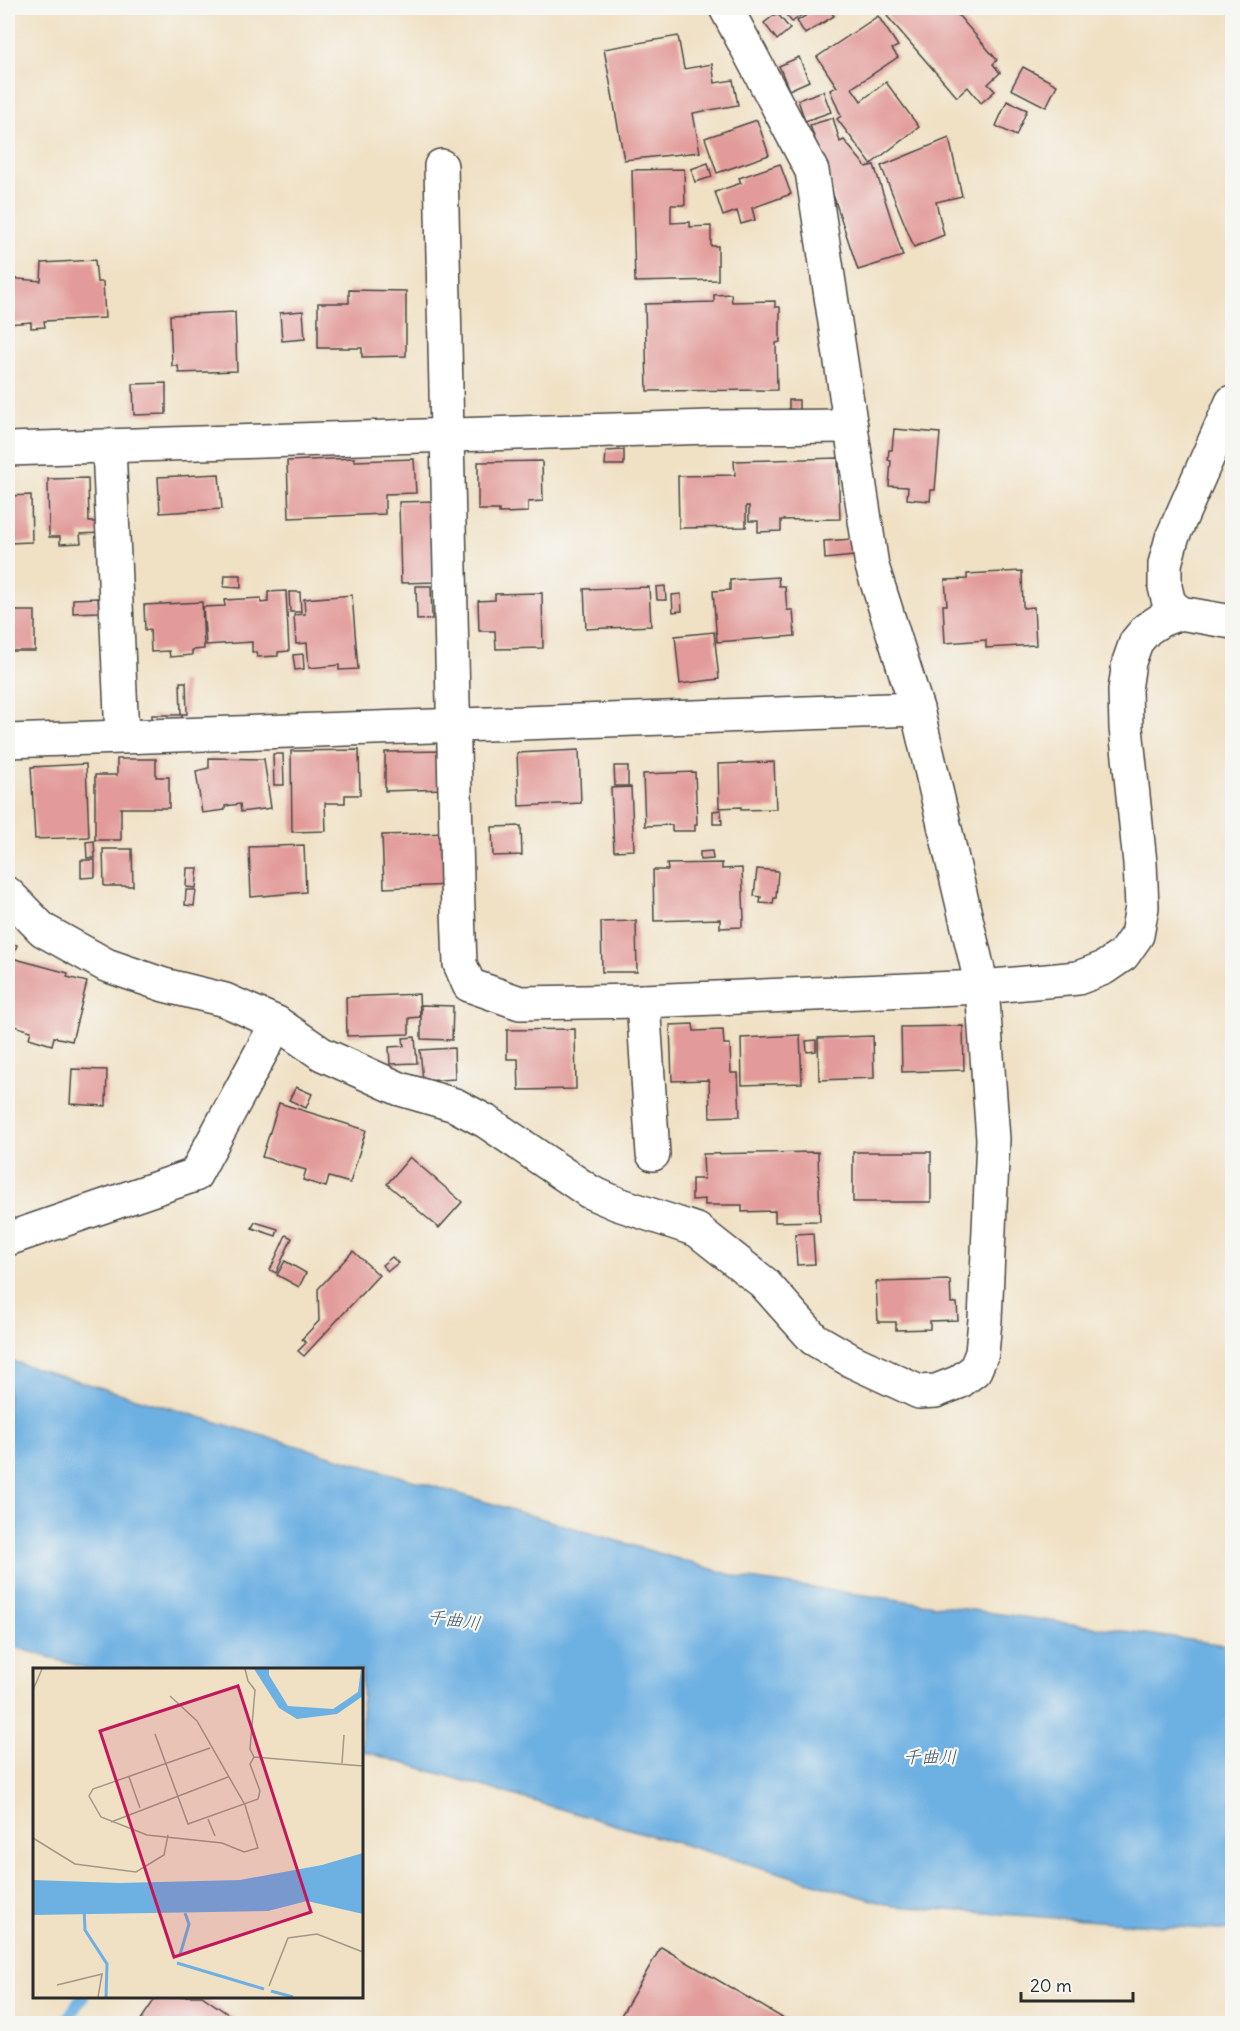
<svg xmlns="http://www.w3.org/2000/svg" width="1240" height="2031" font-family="Delius,'Klee One',sans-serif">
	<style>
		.water { fill: #6db0e2; stroke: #4c6e86; stroke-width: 1.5 }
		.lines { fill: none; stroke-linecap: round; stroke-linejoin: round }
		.stream { stroke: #6db0e2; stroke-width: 12 }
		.building { fill: #e29b9a }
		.minor-casing { stroke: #494642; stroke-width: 36 }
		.minor { stroke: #fff; stroke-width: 33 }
		.labels { text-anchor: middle; stroke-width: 4.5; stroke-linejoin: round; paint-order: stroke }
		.water-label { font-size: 18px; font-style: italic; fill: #425a6b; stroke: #f6f6f2 }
		.inset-river { fill: none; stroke: #6db0e2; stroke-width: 3 }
		.inset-road { fill: none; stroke: #a19887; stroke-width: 1.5 }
		.view { fill: #c2185b; fill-opacity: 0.15; stroke: #c2185b; stroke-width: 3 }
		.inset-edge { fill: none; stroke: #2b2b2b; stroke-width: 3 }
	</style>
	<rect width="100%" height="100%" fill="#f6f6f2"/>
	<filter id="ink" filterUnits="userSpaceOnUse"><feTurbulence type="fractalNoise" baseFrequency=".0167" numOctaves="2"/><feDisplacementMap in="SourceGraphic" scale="12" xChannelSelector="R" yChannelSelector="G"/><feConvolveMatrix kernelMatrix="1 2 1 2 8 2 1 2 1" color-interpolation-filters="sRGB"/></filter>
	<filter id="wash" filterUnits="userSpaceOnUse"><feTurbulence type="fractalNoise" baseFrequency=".008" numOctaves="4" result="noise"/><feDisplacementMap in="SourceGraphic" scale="24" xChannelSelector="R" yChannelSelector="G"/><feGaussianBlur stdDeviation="1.35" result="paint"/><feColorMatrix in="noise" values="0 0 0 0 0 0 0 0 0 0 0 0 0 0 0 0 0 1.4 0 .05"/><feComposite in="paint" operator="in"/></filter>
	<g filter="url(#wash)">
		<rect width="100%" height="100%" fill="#f0e1c5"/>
		<polygon class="water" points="8,1360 742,1578 1232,1646 1232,1931 893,1906 362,1751 362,1670 88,1669 8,1645"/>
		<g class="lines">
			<polyline class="stream" points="64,2024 83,1996"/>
		</g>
		<g id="blocks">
			<g class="building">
				<polygon points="797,8 803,14 792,22 786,15"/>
				<polygon points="818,8 829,8 834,16 805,34 797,21"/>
				<polygon points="897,8 952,8 997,60 993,64 1000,73 988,84 995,91 981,103 968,87 957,97 887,16"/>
				<polygon points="777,13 790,29 777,40 764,23"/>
				<polygon points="878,16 898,46 892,49 898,57 852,88 861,101 886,82 919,127 871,164 837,119 841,116 830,90 837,87 817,57"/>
				<polygon points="678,36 684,69 712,64 715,83 733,80 738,105 693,113 700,152 624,160 604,49"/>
				<polygon points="799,57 809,81 789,90 779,66"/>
				<polygon points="1023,67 1057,85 1046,107 1011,89"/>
				<polygon points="823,91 831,112 805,121 798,100"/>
				<polygon points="1007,101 1027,110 1016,136 996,126"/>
				<polygon points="833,118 840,142 844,140 866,167 874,165 903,256 858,270 810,125"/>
				<polygon points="757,120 769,155 717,173 705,138"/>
				<polygon points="949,138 962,196 936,202 944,235 914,247 881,166"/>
				<polygon points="708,163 712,177 695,182 691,169"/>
				<polygon points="780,164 791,194 752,208 755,220 741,224 737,211 723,216 715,192 741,183 739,178"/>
				<polygon points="684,169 685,205 671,205 671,223 690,222 690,227 711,226 711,246 718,246 718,280 635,282 632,170"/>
				<polygon points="95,260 97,282 103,282 105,318 44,321 45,327 31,328 31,322 8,324 8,278 41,281 42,263"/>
				<polygon points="349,290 406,291 406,356 362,357 362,348 318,348 318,303 349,303"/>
				<polygon points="731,294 732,302 775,301 775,307 780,307 780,342 776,343 777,390 647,391 645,304 714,302 714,295"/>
				<polygon points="303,311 305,339 282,341 280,313"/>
				<polygon points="235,312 237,371 179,373 178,366 172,366 170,315"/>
				<polygon points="166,383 166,414 134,415 133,384"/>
				<polygon points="789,400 799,400 799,410 789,409"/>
				<polygon points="894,429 940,433 935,490 931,490 930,501 907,499 908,487 889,486 891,461 888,460 889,450 892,450"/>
				<polygon points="624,450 624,465 605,465 606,451"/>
				<polygon points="354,458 355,461 414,459 416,493 385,494 385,514 289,518 287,461"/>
				<polygon points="838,458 840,519 781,520 781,531 758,532 758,521 749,521 749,506 746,506 746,527 679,528 678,476 735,475 734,461"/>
				<polygon points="542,461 543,501 528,502 528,512 499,513 499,510 478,510 478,462"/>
				<polygon points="219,474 222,509 160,513 158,477"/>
				<polygon points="88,478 89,522 100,522 100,533 80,534 81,543 60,544 60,537 49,537 48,479"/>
				<polygon points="31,495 32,542 8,543 8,496"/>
				<polygon points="435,501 437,582 401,583 399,502"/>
				<polygon points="853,539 854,556 825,559 824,541"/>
				<polygon points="1022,571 1023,608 1034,607 1036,645 986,648 986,640 945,643 943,605 947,605 945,580 967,579 967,574"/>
				<polygon points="225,575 241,575 241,588 224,587"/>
				<polygon points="778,577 779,586 785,586 787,610 793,610 795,636 717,642 713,591 730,590 730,580"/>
				<polygon points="416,586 431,586 432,619 417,620"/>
				<polygon points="665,586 666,600 657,600 656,587"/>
				<polygon points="649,587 651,626 586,629 584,589"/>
				<polygon points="286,591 289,651 278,652 278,656 257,657 256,652 252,652 252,642 206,645 203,607 225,606 224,600 261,598 261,603 268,602 268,592"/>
				<polygon points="289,592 300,592 301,612 290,612"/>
				<polygon points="542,593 543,648 496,649 495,631 479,631 478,601 495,600 495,594"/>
				<polygon points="681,594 682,611 673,612 672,595"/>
				<polygon points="352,595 358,669 339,670 339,665 309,668 307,643 296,644 294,615 305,614 304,599"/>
				<polygon points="98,598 99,612 73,613 73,599"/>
				<polygon points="202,602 204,649 192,650 192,655 170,657 169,651 151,652 150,629 145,630 144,605"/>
				<rect x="8" y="611" width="27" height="40"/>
				<polygon points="714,632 719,679 680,684 675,636"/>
				<polygon points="303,654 304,669 295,670 293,655"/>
				<polygon points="180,682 186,682 187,714 181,714"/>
				<rect x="152" y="715" width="30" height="4"/>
				<polygon points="359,750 360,795 345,795 345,803 325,803 326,831 292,832 291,751"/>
				<polygon points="579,750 581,803 519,806 517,753"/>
				<polygon points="444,751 445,789 385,791 385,752"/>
				<polygon points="273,754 283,754 284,785 274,785"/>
				<polygon points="209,758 264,759 271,808 241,812 240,804 225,806 225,810 202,813 196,771 209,768"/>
				<polygon points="117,759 156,759 156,777 169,777 169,808 121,808 121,840 95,840 95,775 117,775"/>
				<polygon points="774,762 776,809 741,810 741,807 719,808 718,764"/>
				<polygon points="86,764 89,837 35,839 31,767"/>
				<polygon points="614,766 628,766 628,786 615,786"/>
				<polygon points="695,772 697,824 695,824 695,831 672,831 672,825 645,826 643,774"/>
				<polygon points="631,787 634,850 614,851 611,788"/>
				<polygon points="721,810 722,824 713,824 713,811"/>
				<polygon points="521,826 522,855 493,856 492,827"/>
				<polygon points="450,833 451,885 384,888 382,835"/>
				<polygon points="94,841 95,858 87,858 86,842"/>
				<polygon points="304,845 306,892 251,897 249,847"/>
				<polygon points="103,849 132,849 133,886 104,886"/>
				<polygon points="712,851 713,859 700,860 700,852"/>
				<polygon points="81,860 95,860 95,877 81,878"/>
				<polygon points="722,863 722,869 742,868 744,920 742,920 742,927 720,928 720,919 654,921 653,870 668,870 667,864"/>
				<polygon points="187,868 198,868 196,888 186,887"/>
				<polygon points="757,869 778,871 776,898 774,898 773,904 760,903 761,897 754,896"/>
				<polygon points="186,890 196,890 194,906 185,905"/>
				<polygon points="636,921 637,972 602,972 601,922"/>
				<polygon points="8,943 17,945 13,957 8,956"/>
				<polygon points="8,957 68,973 67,977 87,982 72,1041 54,1037 52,1045 29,1038 31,1031 8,1024"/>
				<polygon points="419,994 420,1017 409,1018 409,1034 347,1036 346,997"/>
				<polygon points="421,1005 453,1006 452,1040 421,1039"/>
				<polygon points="693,1024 694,1031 723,1030 724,1044 730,1044 731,1073 738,1073 740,1116 710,1117 709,1080 672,1081 670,1025"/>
				<polygon points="963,1026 964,1070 902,1072 901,1027"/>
				<polygon points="575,1029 576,1089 519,1090 518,1059 507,1059 507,1030"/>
				<polygon points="800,1035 802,1083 742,1085 741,1038"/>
				<polygon points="873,1036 874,1078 819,1080 818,1038"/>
				<polygon points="415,1037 417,1063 390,1064 389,1047 404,1046 403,1038"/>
				<polygon points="816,1040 816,1051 807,1052 806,1041"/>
				<polygon points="454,1048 455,1079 423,1081 420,1050"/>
				<polygon points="72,1069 107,1070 106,1106 70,1104"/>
				<polygon points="296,1087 312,1094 306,1108 289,1100"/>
				<polygon points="279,1103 366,1130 350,1183 329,1177 326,1187 303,1180 306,1170 262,1157"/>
				<polygon points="818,1152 820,1221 775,1222 775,1211 742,1212 742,1205 705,1205 705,1199 692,1200 692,1179 704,1179 703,1154"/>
				<rect x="853" y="1152" width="78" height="50"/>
				<polygon points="410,1157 462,1202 439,1228 387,1184"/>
				<polygon points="255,1222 278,1229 276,1236 252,1228"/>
				<polygon points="813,1233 815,1264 797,1265 795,1234"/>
				<polygon points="286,1235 292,1238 276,1273 270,1270"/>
				<polygon points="353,1251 379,1275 304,1356 298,1351 306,1343 302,1339 319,1321 318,1289"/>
				<polygon points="392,1257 398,1263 388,1271 382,1265"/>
				<polygon points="285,1261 306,1273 299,1287 277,1275"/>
				<polygon points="950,1280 951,1303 957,1303 958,1320 930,1321 930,1329 896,1330 896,1322 878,1322 876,1282"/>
				<polygon points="661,1947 793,2024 616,2024"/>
				<polygon points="157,1996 202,1996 242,2024 138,2024"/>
			</g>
		</g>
	</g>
	<g filter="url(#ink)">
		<use href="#blocks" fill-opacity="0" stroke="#494642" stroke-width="1.5"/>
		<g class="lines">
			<g class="minor-casing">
				<g id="minor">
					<polyline points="441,166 457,882 460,964 469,985 520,1003 643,1001 982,987 1078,978 1104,968 1123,955 1137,935 1142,907 1140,863 1126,728 1125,690 1129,662 1136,642 1147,629 1161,620 1180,613 1232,622"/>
					<polyline points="109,447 122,736"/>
					<polyline points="8,449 711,427 851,426"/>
					<polyline points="1180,613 1169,603 1165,587 1165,564 1172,538 1232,402"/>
					<polyline points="8,741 917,709"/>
					<polyline points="8,894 43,930 106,965 164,985 225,1000 277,1023 322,1054 400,1089 455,1105 487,1122 590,1192 618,1204 697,1230 764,1283 814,1339 852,1361 919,1392 936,1391 959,1382 975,1370 982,1353 985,1320 993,1139 982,987 917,709 872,566 812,171 726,8"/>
					<polyline points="643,1001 653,1154"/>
					<polyline points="8,1239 195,1175 277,1023"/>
				</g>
			</g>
			<use href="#minor" class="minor"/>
		</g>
	</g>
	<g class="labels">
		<g class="water-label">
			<text transform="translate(454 1620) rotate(8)" y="6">千曲川</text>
			<text x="930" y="1763">千曲川</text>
		</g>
	</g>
	<g transform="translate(33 1668)">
		<rect width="330" height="330" fill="#f0e1c5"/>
		<path d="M 221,1 L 236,1 L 236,7 L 255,38 L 300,41 L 325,24 L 328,1 L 330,28 L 304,46 L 264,51 L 246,40 ZM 330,185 L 330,246 L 274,233 L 235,243 L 0,247 L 0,212 L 86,215 L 207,212 L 289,197 Z" fill="#6db0e2"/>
		<path class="inset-river" d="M 51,239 L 52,262 L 74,296 L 73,329M 147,287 L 156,256 L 152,245M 144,295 L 231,321M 238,323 L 260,329"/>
		<path class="inset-road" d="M 212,1 L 215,13 L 222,22 L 217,81 L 221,89M 0,22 L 9,1M 137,28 L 164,53 L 212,137 L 225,180 L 211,184 L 189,175 L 114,167 L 68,149 L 56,128 L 60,121 L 177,80M 122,66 L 155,156 L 225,131 L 227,123 L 217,96 L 221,89 L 330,98M 309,95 L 311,67M 96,109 L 107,140M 175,151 L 182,168M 78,154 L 195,109M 0,170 L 42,196 L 103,204 L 131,187 L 135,167M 24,317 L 69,306 L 65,329M 236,318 L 255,270 L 284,266 L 330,284"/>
		<path class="view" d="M 205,18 L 278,244 L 141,289 L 67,63 Z"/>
		<rect width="330" height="330" class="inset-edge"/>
	</g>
	<rect width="1240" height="2031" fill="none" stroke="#f6f6f2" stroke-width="30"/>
	<path d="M1021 1992v9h112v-9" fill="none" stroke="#2b2b2b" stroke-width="3"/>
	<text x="1030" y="1992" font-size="18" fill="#2b2b2b" stroke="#f6f6f2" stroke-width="4.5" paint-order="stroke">20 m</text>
</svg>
